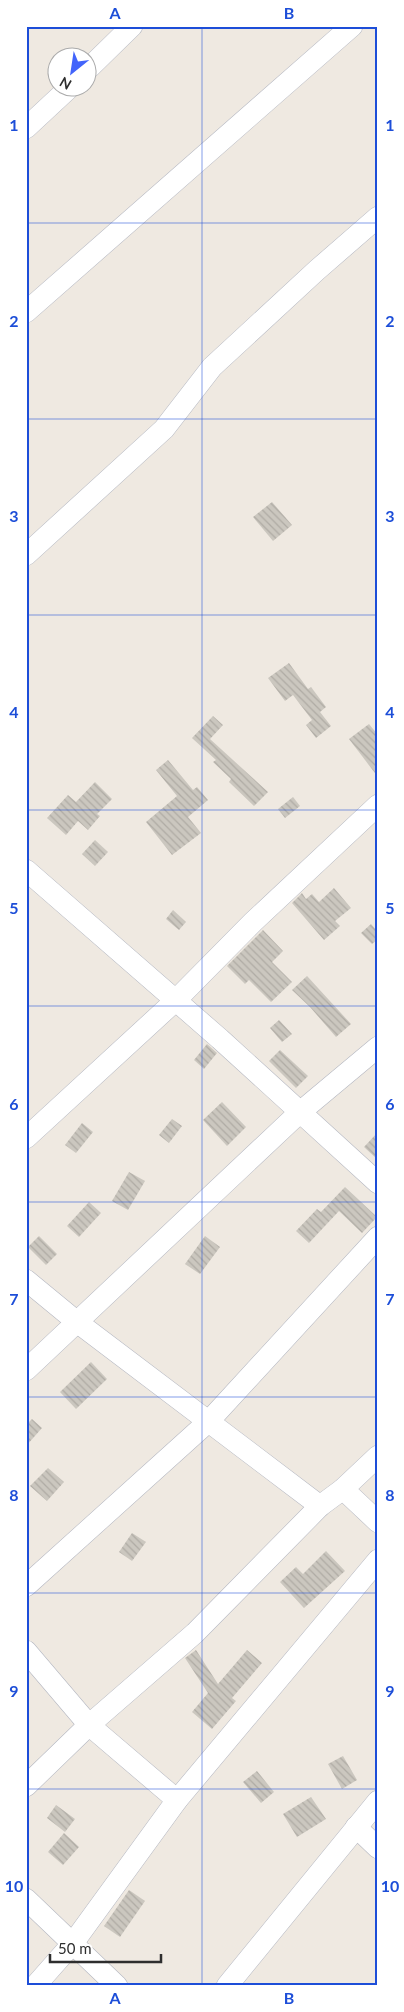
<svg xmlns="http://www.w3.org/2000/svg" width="404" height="2012" font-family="Lato,sans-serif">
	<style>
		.building { fill: url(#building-back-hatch) }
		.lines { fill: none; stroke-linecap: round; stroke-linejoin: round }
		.minor-casing { stroke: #b4b7c1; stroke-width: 22 }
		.minor { stroke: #fff; stroke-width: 21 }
		.grid { fill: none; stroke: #1d4ed8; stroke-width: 1; stroke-opacity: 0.55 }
		.neatline { fill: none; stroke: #1d4ed8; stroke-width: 2 }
		.grid-label { font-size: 16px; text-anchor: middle; font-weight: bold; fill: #1d4ed8 }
	</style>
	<defs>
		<pattern id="building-back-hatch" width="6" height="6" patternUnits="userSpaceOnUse" patternTransform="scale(1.25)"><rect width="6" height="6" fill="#cbc7bf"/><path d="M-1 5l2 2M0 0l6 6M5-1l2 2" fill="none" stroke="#afaba4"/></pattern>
	</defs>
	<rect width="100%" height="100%" fill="#efe9e1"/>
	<g class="building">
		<polygon points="272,502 292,525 273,541 253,517"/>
		<polygon points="289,663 308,689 311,687 326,707 320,712 331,726 316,738 306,725 312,720 293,695 285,701 268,678"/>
		<polygon points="213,716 223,725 210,739 268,792 254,806 229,782 231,779 213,762 216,760 192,738"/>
		<polygon points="369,724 378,735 378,777 349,739"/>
		<polygon points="168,760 193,790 197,787 208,800 188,817 201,833 172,855 146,822 177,796 156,770"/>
		<polygon points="95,782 112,799 97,814 100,816 88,830 78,821 66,835 47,818 68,795 76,802"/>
		<polygon points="293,797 300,806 285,818 278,809"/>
		<polygon points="95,840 108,852 95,866 82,854"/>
		<polygon points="334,888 351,908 335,921 340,926 324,940 292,903 302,893 306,899 312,894 319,902"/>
		<polygon points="173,910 186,922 179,930 166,919"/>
		<polygon points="371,924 378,932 378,939 372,944 361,933"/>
		<polygon points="263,930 283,951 272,962 292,982 271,1002 249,980 245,984 227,966"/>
		<polygon points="307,976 351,1024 336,1037 310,1007 292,990"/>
		<polygon points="279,1020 292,1034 282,1042 270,1028"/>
		<polygon points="207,1044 217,1053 204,1069 194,1060"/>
		<polygon points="280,1050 308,1076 296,1088 269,1061"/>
		<polygon points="222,1102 246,1127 227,1146 203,1120"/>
		<polygon points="172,1119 182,1126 169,1143 159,1135"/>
		<polygon points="82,1123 93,1132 76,1153 65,1145"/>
		<polygon points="378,1132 378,1160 364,1147"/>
		<polygon points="129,1172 145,1181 128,1210 112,1201"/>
		<polygon points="345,1187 377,1217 362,1233 339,1211 309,1243 296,1231 317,1209 321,1212"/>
		<polygon points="89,1202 101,1213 79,1237 67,1226"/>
		<polygon points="39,1236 57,1254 46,1265 28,1247"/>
		<polygon points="205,1236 220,1247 200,1274 185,1264"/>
		<polygon points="91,1362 107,1379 76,1409 60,1392"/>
		<polygon points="32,1419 42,1428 26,1446 26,1425"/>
		<polygon points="48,1468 64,1482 47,1501 30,1486"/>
		<polygon points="132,1533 146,1542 132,1561 119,1552"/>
		<polygon points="326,1551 345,1571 304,1608 280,1582 296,1567 303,1574"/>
		<polygon points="196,1650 218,1684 247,1650 262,1663 232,1698 236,1701 212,1729 192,1712 208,1693 185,1658"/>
		<polygon points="343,1756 357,1780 342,1789 328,1764"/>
		<polygon points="257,1771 274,1792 261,1803 243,1782"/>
		<polygon points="311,1797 326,1819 297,1837 283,1814"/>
		<polygon points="56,1805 75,1819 65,1832 47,1818"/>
		<polygon points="64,1833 79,1847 63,1865 48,1852"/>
		<polygon points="129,1890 145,1901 120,1937 104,1926"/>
	</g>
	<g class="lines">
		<g class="minor-casing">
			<g id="minor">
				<polyline points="88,69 132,26"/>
				<polyline points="26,128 69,88"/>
				<polyline points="26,312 352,26"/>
				<polyline points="26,555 164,429 212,367 317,270 378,217"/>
				<polyline points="26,870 220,1039 378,1183"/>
				<polyline points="26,1138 175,1001 253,922 378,805"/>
				<polyline points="26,1280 77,1322 320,1506"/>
				<polyline points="26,1370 299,1113 378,1047"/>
				<polyline points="343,1489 378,1522"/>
				<polyline points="26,1586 209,1421 378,1237"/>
				<polyline points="26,1651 89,1725 177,1800"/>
				<polyline points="26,1786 89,1725 195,1633 320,1506 343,1489 378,1456"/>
				<polyline points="356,1827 378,1848"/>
				<polyline points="26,1899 117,1986"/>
				<polyline points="35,1986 73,1943 177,1800 378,1560"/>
				<polyline points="227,1986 378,1801"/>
			</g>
		</g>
		<use href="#minor" class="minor"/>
	</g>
	<path class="grid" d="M 202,26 L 202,1986M 26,223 L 378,223M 26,419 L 378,419M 26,615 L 378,615M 26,810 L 378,810M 26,1006 L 378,1006M 26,1202 L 378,1202M 26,1397 L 378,1397M 26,1593 L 378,1593M 26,1789 L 378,1789"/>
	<rect width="404" height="2012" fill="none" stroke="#ffffff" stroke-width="55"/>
	<g transform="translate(72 72) rotate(210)"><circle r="24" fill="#ffffff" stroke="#ababab"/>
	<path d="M0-4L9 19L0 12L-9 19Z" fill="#4264fb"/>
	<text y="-8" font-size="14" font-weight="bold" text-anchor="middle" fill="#2e2e2e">N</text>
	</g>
	<path d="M50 1954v8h111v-8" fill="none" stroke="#2e2e2e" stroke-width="2.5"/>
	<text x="58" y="1954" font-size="15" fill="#2e2e2e" stroke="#ffffff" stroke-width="4" paint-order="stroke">50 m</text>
	<rect x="28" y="28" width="348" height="1956" class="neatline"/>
	<g class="grid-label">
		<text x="115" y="19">A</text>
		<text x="289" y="19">B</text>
		<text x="14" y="131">1</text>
		<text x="390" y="131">1</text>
		<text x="14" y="327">2</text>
		<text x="390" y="327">2</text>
		<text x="14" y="522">3</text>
		<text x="390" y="522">3</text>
		<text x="14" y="718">4</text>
		<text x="390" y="718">4</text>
		<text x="14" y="914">5</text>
		<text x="390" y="914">5</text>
		<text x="14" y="1110">6</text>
		<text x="390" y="1110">6</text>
		<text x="14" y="1305">7</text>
		<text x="390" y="1305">7</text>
		<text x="14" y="1501">8</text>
		<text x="390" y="1501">8</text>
		<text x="14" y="1697">9</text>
		<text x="390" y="1697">9</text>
		<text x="14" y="1892">10</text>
		<text x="390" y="1892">10</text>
		<text x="115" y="2004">A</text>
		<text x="289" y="2004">B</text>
	</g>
</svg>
